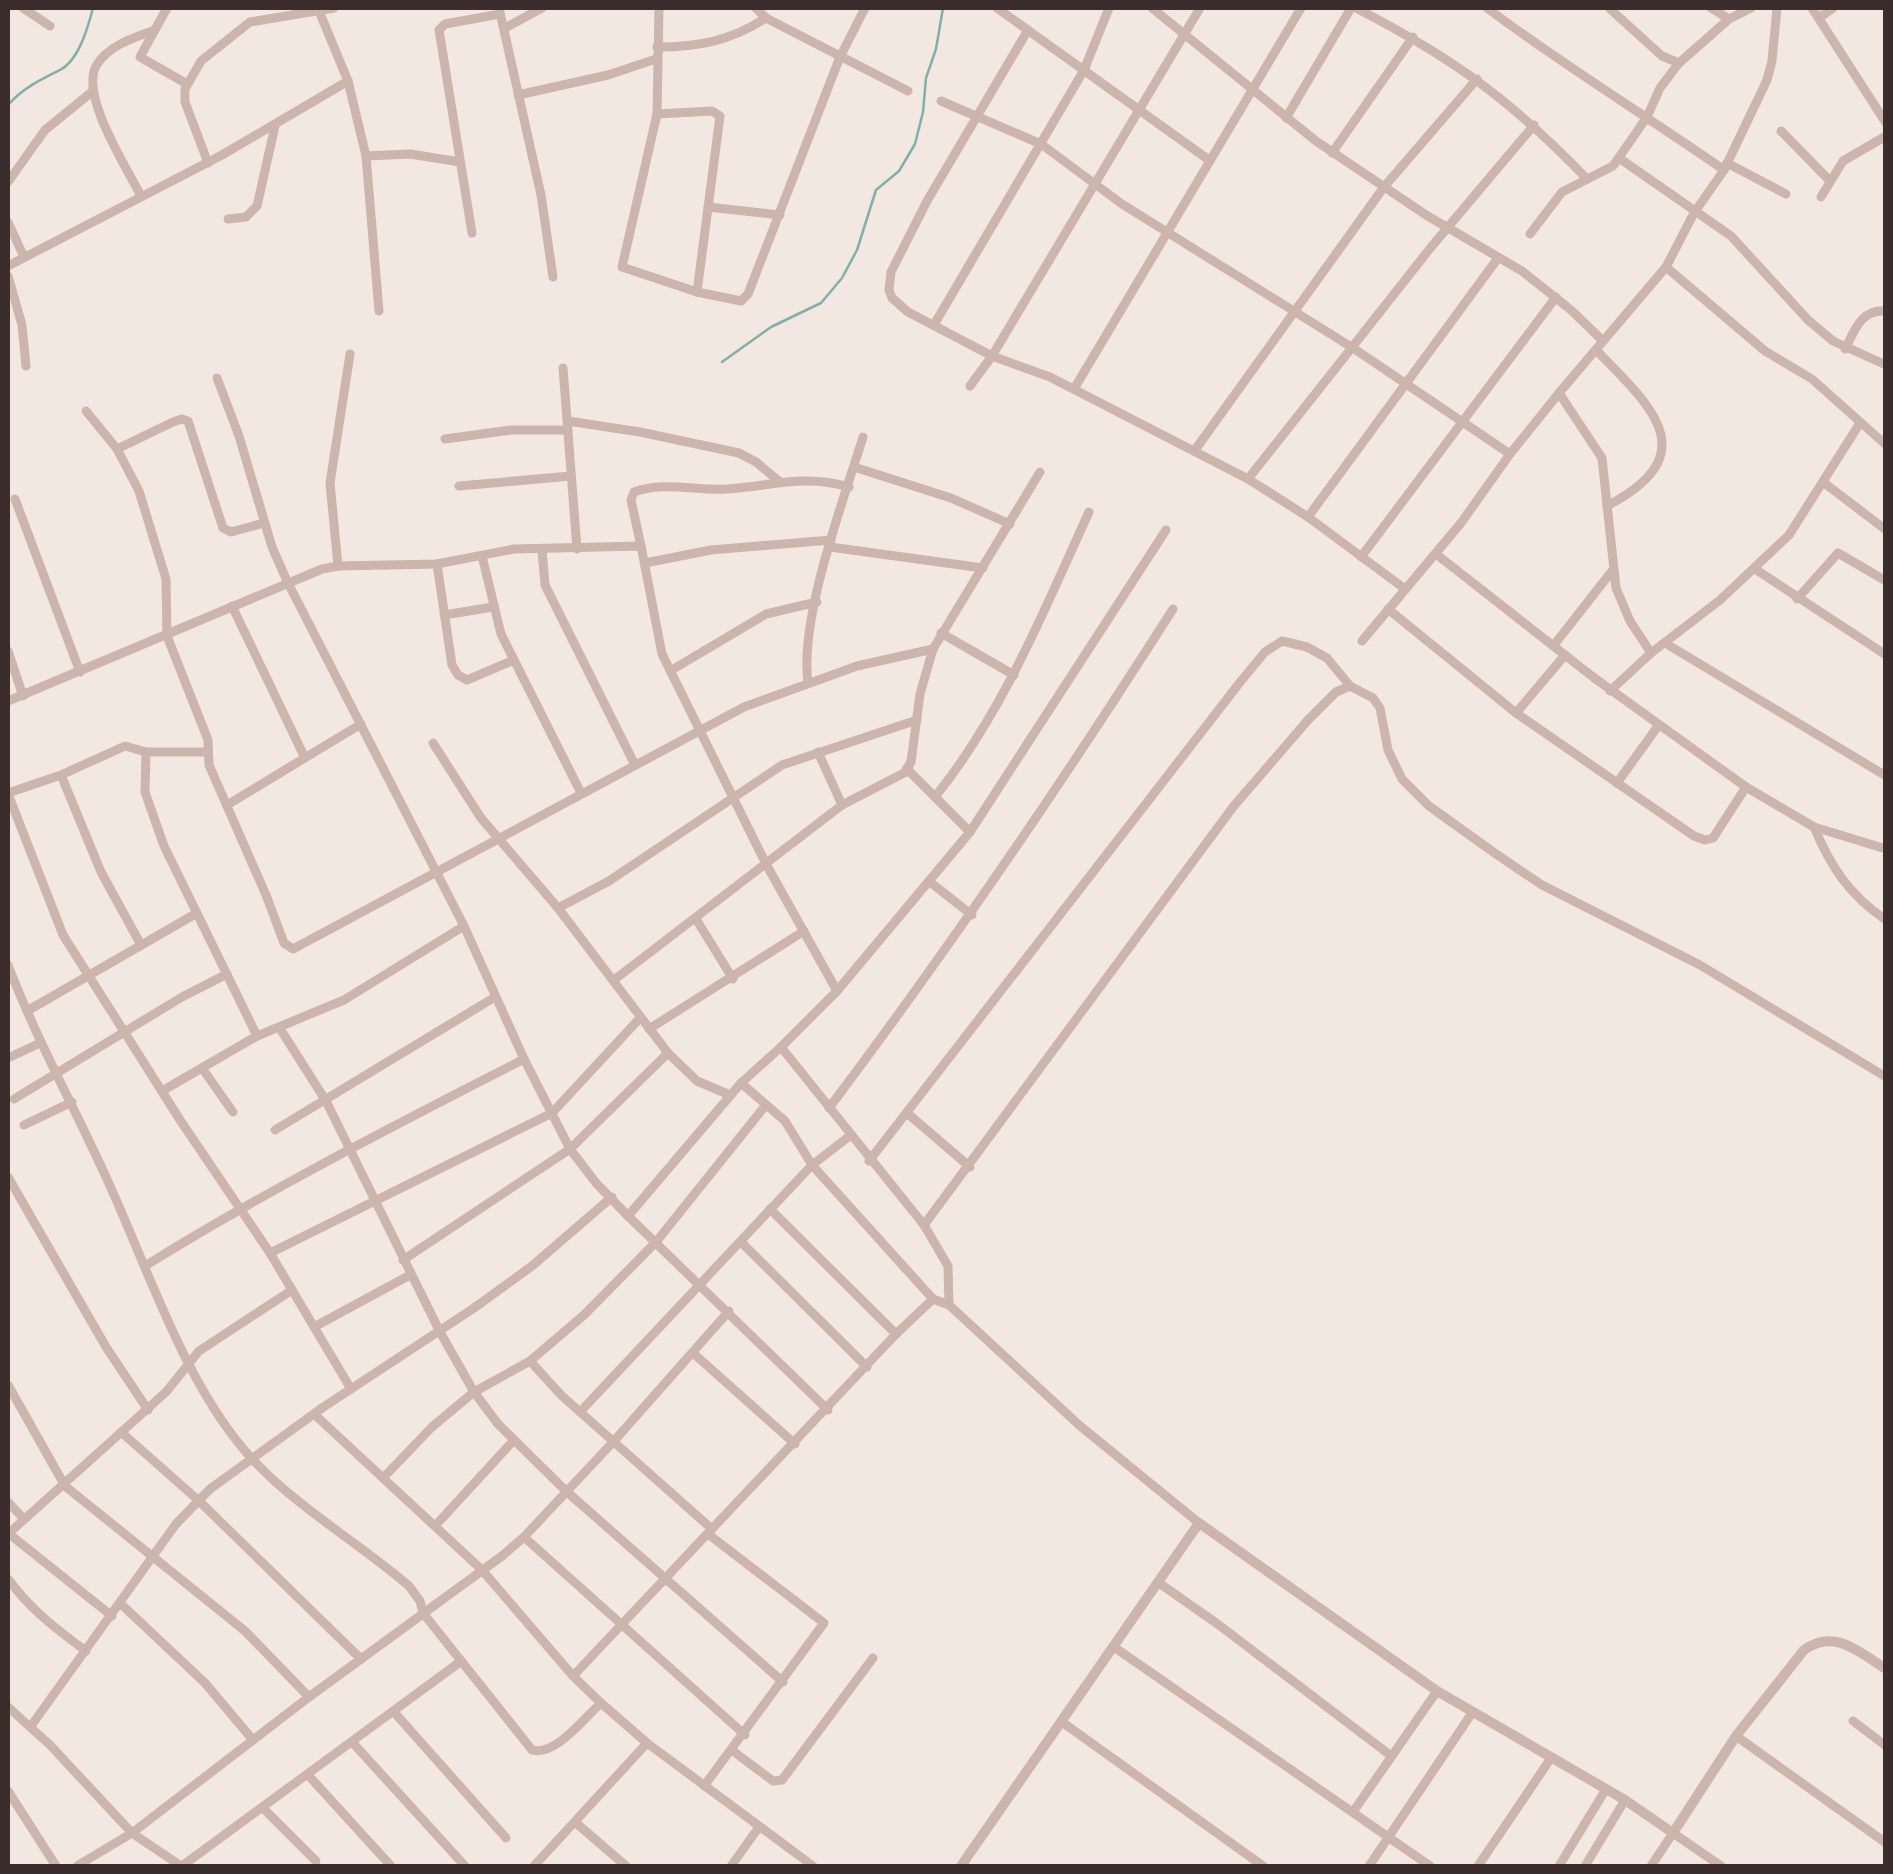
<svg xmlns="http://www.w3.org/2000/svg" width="1893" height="1874" font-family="Inter,sans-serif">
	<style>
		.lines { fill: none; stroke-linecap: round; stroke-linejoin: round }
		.stream { stroke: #81afa9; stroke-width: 2.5 }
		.minor { stroke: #cbb5ad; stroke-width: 9 }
		.tertiary { stroke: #cbb5ad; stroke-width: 10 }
	</style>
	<rect width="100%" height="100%" fill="#f3e7e1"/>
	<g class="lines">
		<g class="stream">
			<path d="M 8,105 C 23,88 40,80 60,70 C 79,60 88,27 93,8"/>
			<polyline points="722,362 771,327 821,303 842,278 857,250 876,190 899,171 915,144 923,112 926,78 936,49 943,8"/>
		</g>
		<g class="minor">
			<polyline points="23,8 50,26"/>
			<polyline points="167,8 140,57 187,84"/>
			<polyline points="499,8 541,195 553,277"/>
			<polyline points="659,8 657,114 622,267 697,292 741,301 748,294 840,57 865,8"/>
			<polyline points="756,8 766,18 908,91"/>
			<polyline points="997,8 1209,160"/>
			<polyline points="1152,8 1316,141 1426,215 1522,271 1571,310 1603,341"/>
			<path d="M 1356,8 C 1453,58 1511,100 1587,179"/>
			<path d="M 1487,8 C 1563,65 1645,115 1724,170"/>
			<polyline points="1711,8 1729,19"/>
			<polyline points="1812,8 1886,123"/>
			<polyline points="1819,18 1833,8"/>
			<polyline points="505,28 542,8"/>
			<polyline points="1028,30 927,201 891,272 889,290 892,298 908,312 992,356 1050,377 1248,479 1308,517 1405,589"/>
			<path d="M 657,47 C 699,47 730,41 766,18"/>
			<polyline points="1679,63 1729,19 1751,8"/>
			<polyline points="348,81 366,156 379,311"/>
			<polyline points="518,95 608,75 656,59"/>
			<polyline points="941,101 1041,144 1122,204 1353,348 1510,454"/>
			<polyline points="657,114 712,111 720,116 697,292"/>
			<polyline points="1286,118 1351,8"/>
			<polyline points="1781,131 1830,181"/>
			<polyline points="1332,153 1413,37"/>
			<polyline points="366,156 410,154 460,162"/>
			<polyline points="1619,158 1731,236 1808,320 1833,341 1886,365"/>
			<polyline points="208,163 185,102 185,89 201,61 250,22 334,8"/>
			<polyline points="1727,163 1786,194"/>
			<polyline points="8,182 45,130 93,91"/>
			<path d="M 141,196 C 127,168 80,96 96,66 C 107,46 135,37 155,30"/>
			<polyline points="1821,197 1843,161 1886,136"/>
			<polyline points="708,207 780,215"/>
			<polyline points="228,219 246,217 257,206 275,126"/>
			<polyline points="8,222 24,257"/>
			<polyline points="472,233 439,30 445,24 500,14"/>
			<polyline points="1530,234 1562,192 1613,166 1647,117 1660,88 1679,63 1662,56 1609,8"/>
			<polyline points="8,266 222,155 348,81 319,11"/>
			<polyline points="1666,267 1765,351 1812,379 1886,445"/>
			<polyline points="8,276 22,325 26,366"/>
			<polyline points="935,323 1084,70 1109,8"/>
			<path d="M 1845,349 C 1855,330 1861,309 1886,311"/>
			<path d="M 1596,350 C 1652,407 1706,454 1607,506"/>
			<polyline points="563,368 577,549"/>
			<polyline points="217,378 239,436 272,547 287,581 464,926 524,1059 570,1149 596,1183 628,1216 828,1410"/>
			<polyline points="970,386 992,356 1200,8"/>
			<polyline points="1074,389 1301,8"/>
			<polyline points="1559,393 1602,458 1616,588 1630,621 1651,653"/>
			<polyline points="86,411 117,449 139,491 166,579 167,636 208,740 209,765 266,895 284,943 293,949 744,707 857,666 933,649 1040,472"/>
			<polyline points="568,421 640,432 739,453 756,462 780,482"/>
			<polyline points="445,439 511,430 568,430"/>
			<polyline points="117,449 173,422 182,419 188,421 223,528 231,532 264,523"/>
			<polyline points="1195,450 1384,187 1477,79"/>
			<polyline points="854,467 951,498 1010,524"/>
			<polyline points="1248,479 1432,246 1534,125"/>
			<polyline points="1823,482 1886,530"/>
			<polyline points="459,486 571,476"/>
			<polyline points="15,499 80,672"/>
			<polyline points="1308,517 1498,258"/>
			<path d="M 641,546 L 631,500 L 634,492 C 664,481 696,491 727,489 C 772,486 804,474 849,487"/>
			<polyline points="830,547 983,568"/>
			<polyline points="542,550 545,585 634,763"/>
			<polyline points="1436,554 1593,677 1746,787 1814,827 1886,849"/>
			<polyline points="482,556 501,634 581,793"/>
			<polyline points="1361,557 1556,297"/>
			<polyline points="645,563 711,550 831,540"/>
			<polyline points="437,564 452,665 458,675 467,680 514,660"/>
			<polyline points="338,566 330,483 350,354"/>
			<polyline points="1755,569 1886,655"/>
			<polyline points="1797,599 1838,553 1886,581"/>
			<polyline points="232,606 305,758"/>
			<polyline points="1388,609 1516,713 1694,836 1705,840 1713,838 1746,787"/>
			<polyline points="444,615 493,607"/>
			<polyline points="941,633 1014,675"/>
			<polyline points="1362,641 1461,523 1510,454 1559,393 1666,267 1694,213 1724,170 1767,80 1772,61 1777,8"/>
			<polyline points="1665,643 1886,776"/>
			<polyline points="1554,645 1612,571"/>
			<polyline points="8,651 23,696"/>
			<polyline points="670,671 766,614 817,602"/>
			<path d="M 808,683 C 799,619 843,502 863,437"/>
			<polyline points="1610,691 1651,653 1720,600 1789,535 1860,423"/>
			<polyline points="8,701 322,569 338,566 437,564 514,549 641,546 662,654 766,864 837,991"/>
			<polyline points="1516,713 1565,655"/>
			<polyline points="433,743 481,818 558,908 668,1053 697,1081 730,1095"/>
			<polyline points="208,752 146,752 145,792 164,846 257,1036"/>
			<polyline points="818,752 842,805"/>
			<polyline points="907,769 970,832"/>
			<polyline points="61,775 125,746 146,752"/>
			<polyline points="1617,783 1658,726"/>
			<polyline points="8,793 61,775 101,872 141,945"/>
			<polyline points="8,794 63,935 180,1120 270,1253 351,1389"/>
			<path d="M 935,797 C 1004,711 1044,610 1089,512"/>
			<polyline points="227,805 361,724"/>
			<path d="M 1814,827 C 1831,867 1849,895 1886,920"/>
			<polyline points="930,882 972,915"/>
			<polyline points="558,908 609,881 782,765 917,720"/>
			<polyline points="696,919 733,979"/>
			<path d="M 8,965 C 37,1041 77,1112 110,1186 C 150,1274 188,1392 255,1462 C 301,1510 359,1543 409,1586 L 420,1601 L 423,1613 L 532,1750 C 556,1756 584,1718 601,1703"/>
			<polyline points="614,980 842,805 904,773 911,762 920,694 933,649"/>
			<polyline points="27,1011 197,913"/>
			<polyline points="279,1027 326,1101 440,1332 474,1392 498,1424 566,1491 783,1682"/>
			<polyline points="649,1029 804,931"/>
			<polyline points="781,1047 924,1225 948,1266 949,1305"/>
			<polyline points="8,1058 40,1043"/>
			<polyline points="202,1068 233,1112"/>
			<polyline points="741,1083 785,1121 812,1165 933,1299"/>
			<polyline points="162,1091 257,1036 344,1000 464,926"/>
			<polyline points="14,1099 182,997 227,974"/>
			<path d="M 829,1108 C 951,946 1064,780 1173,609"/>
			<polyline points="907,1113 970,1167"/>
			<polyline points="24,1125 72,1102"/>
			<polyline points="275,1130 495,997"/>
			<polyline points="869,1161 1241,681 1265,652 1282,641 1307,647 1327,658 1350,686 1373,698 1380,708 1388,750 1402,779 1429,806 1496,854 1542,885 1700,965 1886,1077"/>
			<polyline points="8,1177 106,1347 148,1410"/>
			<polyline points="770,1209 896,1334"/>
			<polyline points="628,1216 741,1083 781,1047 837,991 970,832 1166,530"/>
			<polyline points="924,1225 1233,807 1308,720 1336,692 1350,686"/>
			<polyline points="741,1242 867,1367"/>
			<polyline points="270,1253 552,1113 640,1018"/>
			<polyline points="403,1260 570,1149 668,1053"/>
			<path d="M 145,1266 C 267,1190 396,1125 524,1059"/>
			<polyline points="314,1327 410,1275"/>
			<polyline points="693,1353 795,1444"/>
			<polyline points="530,1361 561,1395 712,1529"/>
			<polyline points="8,1385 65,1486 245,1631 309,1697"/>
			<polyline points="580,1412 812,1165 851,1135"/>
			<polyline points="314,1414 482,1570 573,1676 601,1703 647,1743 813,1866"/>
			<polyline points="121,1432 198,1500 361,1659"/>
			<polyline points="383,1478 432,1427 474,1392 530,1361 584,1315 656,1242 765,1106"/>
			<polyline points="8,1502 24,1519"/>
			<polyline points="435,1526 513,1441"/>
			<polyline points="8,1533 112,1616"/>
			<polyline points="8,1534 166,1392 199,1351 292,1290"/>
			<polyline points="524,1537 745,1735"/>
			<path d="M 8,1579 C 30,1609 56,1629 86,1651"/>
			<polyline points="1159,1583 1219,1625 1390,1755"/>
			<polyline points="121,1604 205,1683 253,1740"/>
			<polyline points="1114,1647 1430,1866"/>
			<polyline points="573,1676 896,1334 933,1299 949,1305 1079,1425 1199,1523"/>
			<polyline points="8,1707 50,1745 132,1833 181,1866"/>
			<polyline points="393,1711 506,1838"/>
			<polyline points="1853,1721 1886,1746"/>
			<polyline points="1062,1722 1263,1866"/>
			<polyline points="31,1726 176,1524 210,1489 322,1408 474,1308 532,1266 612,1197"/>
			<polyline points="1736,1736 1886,1843"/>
			<polyline points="352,1742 465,1866"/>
			<polyline points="733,1751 773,1781 782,1780 873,1658"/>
			<polyline points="308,1775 391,1866"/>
			<polyline points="704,1786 824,1623 708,1534"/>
			<polyline points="8,1791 56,1866"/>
			<polyline points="263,1808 316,1861"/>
			<polyline points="1353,1812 1437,1691"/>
			<polyline points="575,1822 626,1866"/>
			<polyline points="77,1866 132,1833 309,1697 502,1556 524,1537 614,1441 729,1311"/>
			<polyline points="182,1866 460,1662"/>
			<polyline points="534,1866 647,1743"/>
			<polyline points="731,1866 759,1827"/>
			<polyline points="1369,1866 1472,1713"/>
			<polyline points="1478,1866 1551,1758"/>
			<polyline points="1559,1866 1606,1789"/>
			<polyline points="1585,1866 1625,1800"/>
			<polyline points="1651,1866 1673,1833 1721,1866"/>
		</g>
		<path class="tertiary" d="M 961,1866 L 1199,1523 L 1437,1691 L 1625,1800 L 1673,1833 L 1736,1736 L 1804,1650 C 1834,1628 1859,1652 1886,1669"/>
	</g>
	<rect width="1893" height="1874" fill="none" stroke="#3a2d2b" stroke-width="20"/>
</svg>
